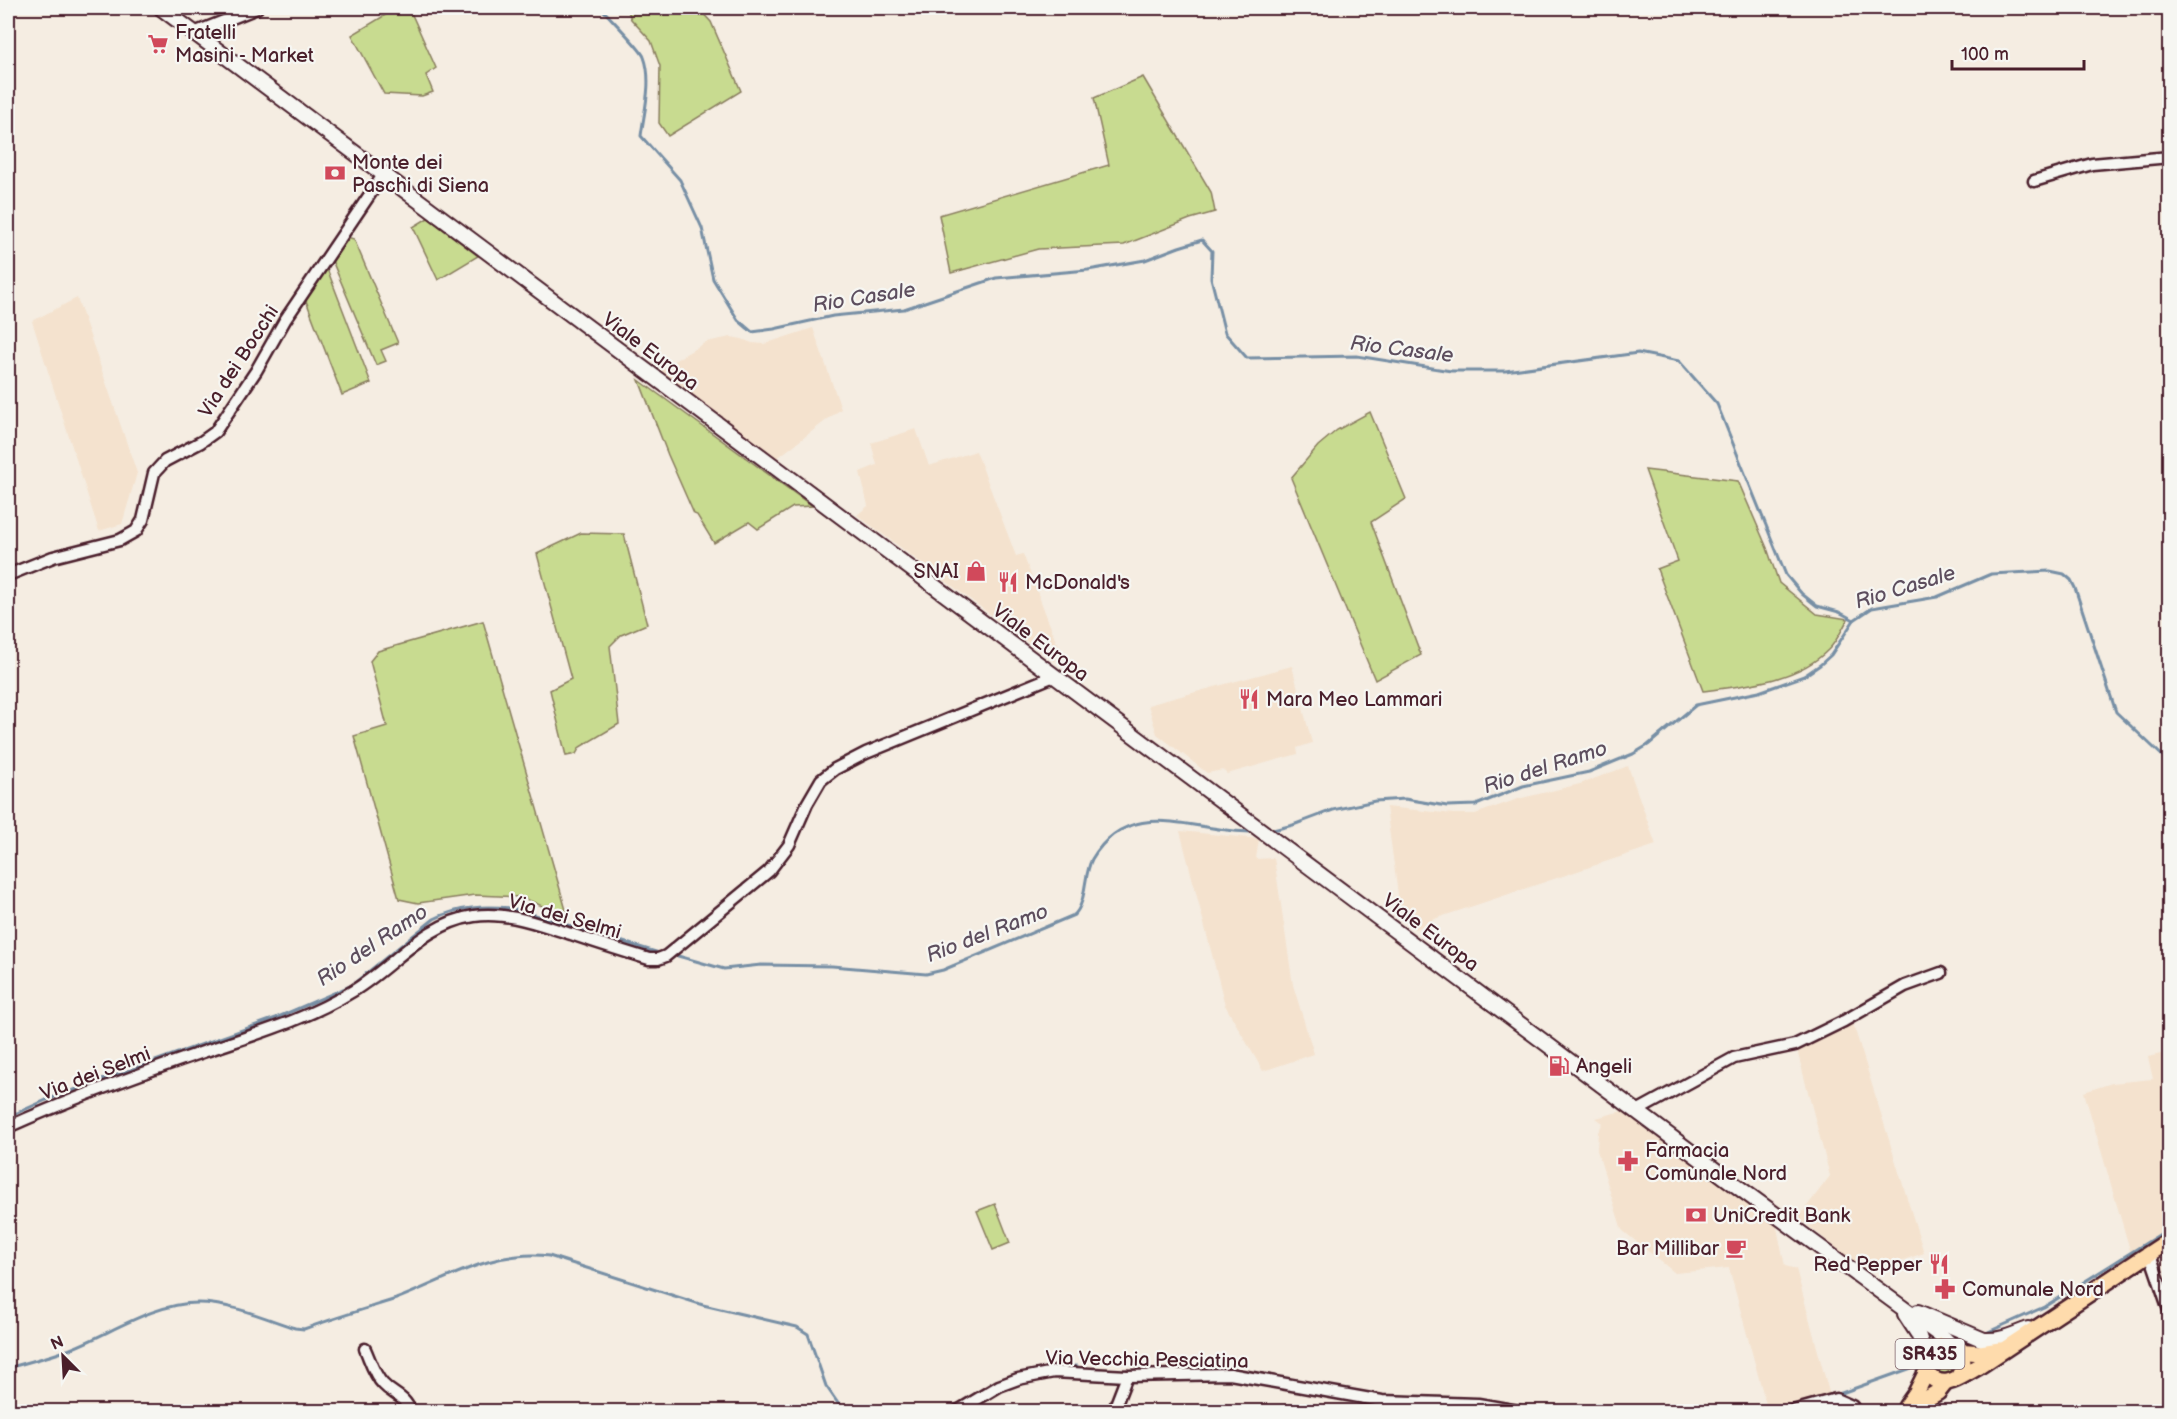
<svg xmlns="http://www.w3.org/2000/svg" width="2177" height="1419" font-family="'Balsamiq Sans',sans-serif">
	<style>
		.built { fill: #f4e2ce }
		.green { fill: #c8db90; stroke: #897d5e; stroke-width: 1.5 }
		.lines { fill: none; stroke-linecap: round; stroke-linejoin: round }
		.stream { stroke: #778fa5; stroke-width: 3 }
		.minor-casing { stroke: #4a1f2b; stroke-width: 15 }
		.secondary-casing { stroke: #4a1f2b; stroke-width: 18 }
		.primary-casing { stroke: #4a1f2b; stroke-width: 20 }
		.minor { stroke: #f6f6f2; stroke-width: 10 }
		.secondary { stroke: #f6f6f2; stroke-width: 14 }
		.primary { stroke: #fedbac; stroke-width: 15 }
		.labels { text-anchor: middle; stroke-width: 4.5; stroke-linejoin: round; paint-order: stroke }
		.shield { fill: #f6f6f2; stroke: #7e6067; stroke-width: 1.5 }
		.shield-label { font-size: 18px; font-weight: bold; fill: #4a1f2b }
		.poi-label { font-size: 20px; fill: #4a1f2b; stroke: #f6f6f2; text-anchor: start }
		.street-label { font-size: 20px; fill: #4a1f2b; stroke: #f6f6f2 }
		.water-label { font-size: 21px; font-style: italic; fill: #5d4e5e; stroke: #f6f6f2 }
	</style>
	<rect width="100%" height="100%" fill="#f5ede2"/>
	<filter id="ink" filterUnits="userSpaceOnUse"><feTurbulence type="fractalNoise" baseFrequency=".0167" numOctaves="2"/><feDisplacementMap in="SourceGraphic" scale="12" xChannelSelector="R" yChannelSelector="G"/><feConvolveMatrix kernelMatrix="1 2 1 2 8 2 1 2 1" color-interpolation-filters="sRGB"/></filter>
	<g filter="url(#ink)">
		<g class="built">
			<polygon points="77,298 137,473 122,524 99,531 32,321"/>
			<polygon points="813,328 841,409 776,459 657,371 706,342 731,337 742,339 752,343 764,344"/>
			<polygon points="916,429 929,466 976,451 1016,556 1023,554 1062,657 1053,661 857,515 868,506 860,472 877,465 871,443"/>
			<polygon points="1292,666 1312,743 1297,748 1298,754 1227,774 1223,770 1207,773 1157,734 1148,705"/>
			<polygon points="1628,766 1656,845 1437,918 1416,929 1401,916 1386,807 1454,814 1475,814 1518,799 1580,784"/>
			<polygon points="1180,831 1259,839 1256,859 1274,858 1293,985 1314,1054 1263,1071 1225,1005"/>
			<polygon points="1852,1020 1924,1253 1867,1272 1798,1218 1830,1176 1797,1050"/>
			<polygon points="2169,1052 2169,1232 2132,1257 2084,1092 2112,1083 2153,1079 2148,1057"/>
			<polygon points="1622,1111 1626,1111 1776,1223 1785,1266 1796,1269 1830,1396 1767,1408 1729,1268 1675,1273 1622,1230 1597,1150 1598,1132 1603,1123 1596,1118"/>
		</g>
		<g class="green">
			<polygon points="397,8 409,8 436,68 426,75 433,92 422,96 384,94 352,35"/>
			<polygon points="627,8 698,8 711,22 741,91 668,136 659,123 660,66 651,41 631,19"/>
			<polygon points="1143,77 1211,192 1215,212 1190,219 1124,245 1038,249 951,273 939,215 1109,165 1094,98"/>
			<polygon points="428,218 478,256 438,280 413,227"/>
			<polygon points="347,237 354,239 398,343 381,350 386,361 376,365 331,258"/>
			<polygon points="326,266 371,383 342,395 305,298"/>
			<polygon points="639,380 812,506 793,507 758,529 749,522 714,543 697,515 694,514 668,455"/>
			<polygon points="1370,412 1406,499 1371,522 1421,655 1375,680 1291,478 1318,446 1337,430"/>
			<path d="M 1645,470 L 1738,481 L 1767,548 L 1779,583 L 1817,614 L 1848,619 C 1842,629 1837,642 1828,650 C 1796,682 1745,685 1703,691 L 1657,569 L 1678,561 Z"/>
			<polygon points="581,533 624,534 647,624 621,635 610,646 619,724 580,747 576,754 566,756 550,690 571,679 537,554"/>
			<polygon points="483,621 568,917 521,897 475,895 418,903 399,899 354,736 387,726 370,661 378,651"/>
			<polygon points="995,1204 1010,1243 993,1250 977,1211"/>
			<polygon points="1938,1351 1958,1358 1953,1375 1936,1375 1932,1358"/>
		</g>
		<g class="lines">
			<g class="stream">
				<path d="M 604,8 L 604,11 C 612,20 642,50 644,57 C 653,81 644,112 641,136 L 680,180 L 702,228 L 713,279 L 738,320 L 752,332 L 774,329 L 833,316 L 904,309 L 996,278 L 1088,270 L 1145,260 L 1179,247 L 1202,240 L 1212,251 L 1211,278 L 1225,333 L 1247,358 L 1357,356 L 1451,371 L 1505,371 L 1638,353 L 1679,361 L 1717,404 L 1786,575 L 1802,594 L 1817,606 L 1839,612 L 1854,620 L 1872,608 L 1937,597 L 1991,574 L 2050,571 L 2064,574 L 2071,580 L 2075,588 L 2116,712 L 2170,763"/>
				<polyline points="1273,830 1293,825 1333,810 1375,801 1405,799 1447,806 1476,805 1523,786 1589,772 1633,754 1648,745 1696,705 1759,692 1804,676 1820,665 1831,655 1854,620"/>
				<path d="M 678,956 L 724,969 L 761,965 L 832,966 L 926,974 L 943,970 L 1074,915 C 1087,903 1083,876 1092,859 C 1131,794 1195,833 1252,832"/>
				<path d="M 8,1117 L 46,1100 L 276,1018 L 341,990 L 352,985 L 434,919 C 459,906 484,906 512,908 L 659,953"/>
				<polyline points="1988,1332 2044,1307 2170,1228"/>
				<polyline points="1055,1367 1077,1366"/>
				<path d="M 8,1368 C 27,1362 46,1358 65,1351 C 107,1336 152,1303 198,1303 C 231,1303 264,1318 295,1328 L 304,1329 C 334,1318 365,1309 396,1299 C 446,1280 493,1249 549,1256 L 703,1305 L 797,1327 L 808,1334 L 826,1386 L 844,1412"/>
				<polyline points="1836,1395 1917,1366"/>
				<polyline points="1490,1401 1562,1412"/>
			</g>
			<g class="minor-casing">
				<g id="minor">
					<polyline points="194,33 257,8"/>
					<polyline points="2034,181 2092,164 2170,157"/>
					<polyline points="8,575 53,557 120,540 136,531 143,520 154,473 165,461 201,442 215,432 256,371 285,320 383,175"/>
					<polyline points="1637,1111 1734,1058 1795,1045 1844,1021 1905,986 1941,973"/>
					<path d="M 8,1127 C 72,1098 139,1074 206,1051 C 256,1034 308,1019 353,991 C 393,967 425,923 474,916 C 507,911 541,925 571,934 C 597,943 623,951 649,959 L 658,959 L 666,956 L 769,871 L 789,845 L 807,804 L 821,780 L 835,769 L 866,753 L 1054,676"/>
					<polyline points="2150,1254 2170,1313"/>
					<path d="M 365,1349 C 370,1360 374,1375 383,1384 C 394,1396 403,1394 411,1412"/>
					<polyline points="956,1412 999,1386 1018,1379 1054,1372 1127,1376 1230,1374 1382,1401 1478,1404 1524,1412"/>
					<polyline points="1113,1412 1127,1376"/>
					<polyline points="1789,1412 1836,1399 1852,1406 1856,1412"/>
				</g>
			</g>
			<g class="secondary-casing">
				<g id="secondary">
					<polyline points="161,8 1742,1190 1945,1339 1957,1351"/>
					<path d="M 1918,1312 L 1984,1340 C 2000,1341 2013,1335 2028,1329"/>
					<polyline points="1905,1314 1918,1334 1927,1359"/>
				</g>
			</g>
			<g class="primary-casing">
				<g id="primary">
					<polyline points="1957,1351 1981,1353 2000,1350"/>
					<path d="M 1959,1376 C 1965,1367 1964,1359 1957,1351 L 1942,1346 C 1928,1350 1923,1362 1929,1375 C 1944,1392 1962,1375 1978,1367 L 2170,1240"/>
					<polyline points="1906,1407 1916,1393 1927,1371"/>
					<polyline points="1905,1412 1938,1392 1945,1383"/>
				</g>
			</g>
			<use href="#minor" class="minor"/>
			<use href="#secondary" class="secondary"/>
			<use href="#primary" class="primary"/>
		</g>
	</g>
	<defs>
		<g id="supermarket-bare" transform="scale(1.62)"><path d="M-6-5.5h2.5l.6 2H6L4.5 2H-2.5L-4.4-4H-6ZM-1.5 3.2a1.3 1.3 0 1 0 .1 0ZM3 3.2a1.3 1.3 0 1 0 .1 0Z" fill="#d1495b" stroke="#f6f6f2" stroke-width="2.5" paint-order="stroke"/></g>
		<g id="bank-bare" transform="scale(1.62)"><path d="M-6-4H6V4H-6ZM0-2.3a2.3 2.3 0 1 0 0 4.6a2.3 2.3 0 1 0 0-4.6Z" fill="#d1495b" stroke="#f6f6f2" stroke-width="2.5" paint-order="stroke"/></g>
		<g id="shop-bare" transform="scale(1.62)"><path d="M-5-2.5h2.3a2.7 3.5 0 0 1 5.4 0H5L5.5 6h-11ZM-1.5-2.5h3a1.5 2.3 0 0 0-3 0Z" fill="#d1495b" stroke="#f6f6f2" stroke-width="2.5" paint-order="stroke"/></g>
		<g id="restaurant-bare" transform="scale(1.62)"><path d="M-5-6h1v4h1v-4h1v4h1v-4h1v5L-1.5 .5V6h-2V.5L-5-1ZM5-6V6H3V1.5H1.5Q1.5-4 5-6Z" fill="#d1495b" stroke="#f6f6f2" stroke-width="2.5" paint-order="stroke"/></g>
		<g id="fuel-bare" transform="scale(1.62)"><path d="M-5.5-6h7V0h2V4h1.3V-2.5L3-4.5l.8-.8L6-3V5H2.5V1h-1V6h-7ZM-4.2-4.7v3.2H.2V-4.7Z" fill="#d1495b" stroke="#f6f6f2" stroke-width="2.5" paint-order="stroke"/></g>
		<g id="pharmacy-bare" transform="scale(1.62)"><path d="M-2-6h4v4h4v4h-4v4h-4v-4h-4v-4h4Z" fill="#d1495b" stroke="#f6f6f2" stroke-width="2.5" paint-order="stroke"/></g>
		<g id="cafe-bare" transform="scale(1.62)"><path d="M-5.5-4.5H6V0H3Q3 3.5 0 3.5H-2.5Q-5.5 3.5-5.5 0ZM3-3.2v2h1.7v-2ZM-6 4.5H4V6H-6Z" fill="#d1495b" stroke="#f6f6f2" stroke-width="2.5" paint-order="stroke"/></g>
	</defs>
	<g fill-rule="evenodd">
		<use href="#supermarket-bare" x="158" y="44"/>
		<use href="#bank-bare" x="335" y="173"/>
		<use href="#shop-bare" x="976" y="571"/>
		<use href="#restaurant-bare" x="1008" y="582"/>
		<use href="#restaurant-bare" x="1249" y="699"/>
		<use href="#fuel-bare" x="1559" y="1066"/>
		<use href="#pharmacy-bare" x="1628" y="1161"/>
		<use href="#bank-bare" x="1696" y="1215"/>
		<use href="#cafe-bare" x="1736" y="1248"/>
		<use href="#restaurant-bare" x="1939" y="1264"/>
		<use href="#pharmacy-bare" x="1945" y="1289"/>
	</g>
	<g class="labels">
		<rect class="shield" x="1895.5" y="1339" width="69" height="30" rx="4.5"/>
		<g class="shield-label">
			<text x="1930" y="1360">SR435</text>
		</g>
		<g class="poi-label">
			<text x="175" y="39">Fratelli<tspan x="175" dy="23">Masini - Market</tspan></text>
			<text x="352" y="169">Monte dei<tspan x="352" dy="23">Paschi di Siena</tspan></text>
			<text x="959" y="578" text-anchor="end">SNAI</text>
			<text x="1025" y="589">McDonald's</text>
			<text x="1266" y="706">Mara Meo Lammari</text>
			<text x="1576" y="1073">Angeli</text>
			<text x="1645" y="1157">Farmacia<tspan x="1645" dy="23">Comunale Nord</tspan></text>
			<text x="1713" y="1222">UniCredit Bank</text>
			<text x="1719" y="1255" text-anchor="end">Bar Millibar</text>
			<text x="1922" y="1271" text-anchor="end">Red Pepper</text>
			<text x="1962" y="1296">Comunale Nord</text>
		</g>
		<g class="street-label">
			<text transform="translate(651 351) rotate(37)" y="7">Viale Europa</text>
			<text transform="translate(238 361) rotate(-57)" y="7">Via dei Bocchi</text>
			<text transform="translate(1041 642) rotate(37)" y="7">Viale Europa</text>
			<text transform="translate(565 916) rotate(16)" y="7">Via dei Selmi</text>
			<text transform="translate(1431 932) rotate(37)" y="7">Viale Europa</text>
			<text transform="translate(95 1073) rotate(-21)" y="7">Via dei Selmi</text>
			<text transform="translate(1147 1359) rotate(1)" y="7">Via Vecchia Pesciatina</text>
		</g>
		<g class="water-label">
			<text transform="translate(864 297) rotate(-9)" y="7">Rio Casale</text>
			<text transform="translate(1402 349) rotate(7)" y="7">Rio Casale</text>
			<text transform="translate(1905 587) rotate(-17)" y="7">Rio Casale</text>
			<text transform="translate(1545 767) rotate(-18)" y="7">Rio del Ramo</text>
			<text transform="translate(987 933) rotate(-21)" y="7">Rio del Ramo</text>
			<text transform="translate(372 945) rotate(-34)" y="7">Rio del Ramo</text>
		</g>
	</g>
	<rect width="2177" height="1419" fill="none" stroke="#f6f6f2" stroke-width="30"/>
	<rect x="15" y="15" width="2147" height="1389" fill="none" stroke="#4a1f2b" stroke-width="2" filter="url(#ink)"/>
	<g transform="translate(63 1356) rotate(336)" stroke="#f6f6f2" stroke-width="4.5" paint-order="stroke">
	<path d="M0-4.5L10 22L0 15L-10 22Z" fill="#4a1f2b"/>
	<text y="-9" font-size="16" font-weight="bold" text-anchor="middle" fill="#4a1f2b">N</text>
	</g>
	<path d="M1952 60v9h132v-9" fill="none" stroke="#4a1f2b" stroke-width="3"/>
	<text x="1961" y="60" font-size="18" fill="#4a1f2b" stroke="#f6f6f2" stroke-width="4.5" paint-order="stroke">100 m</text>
</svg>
